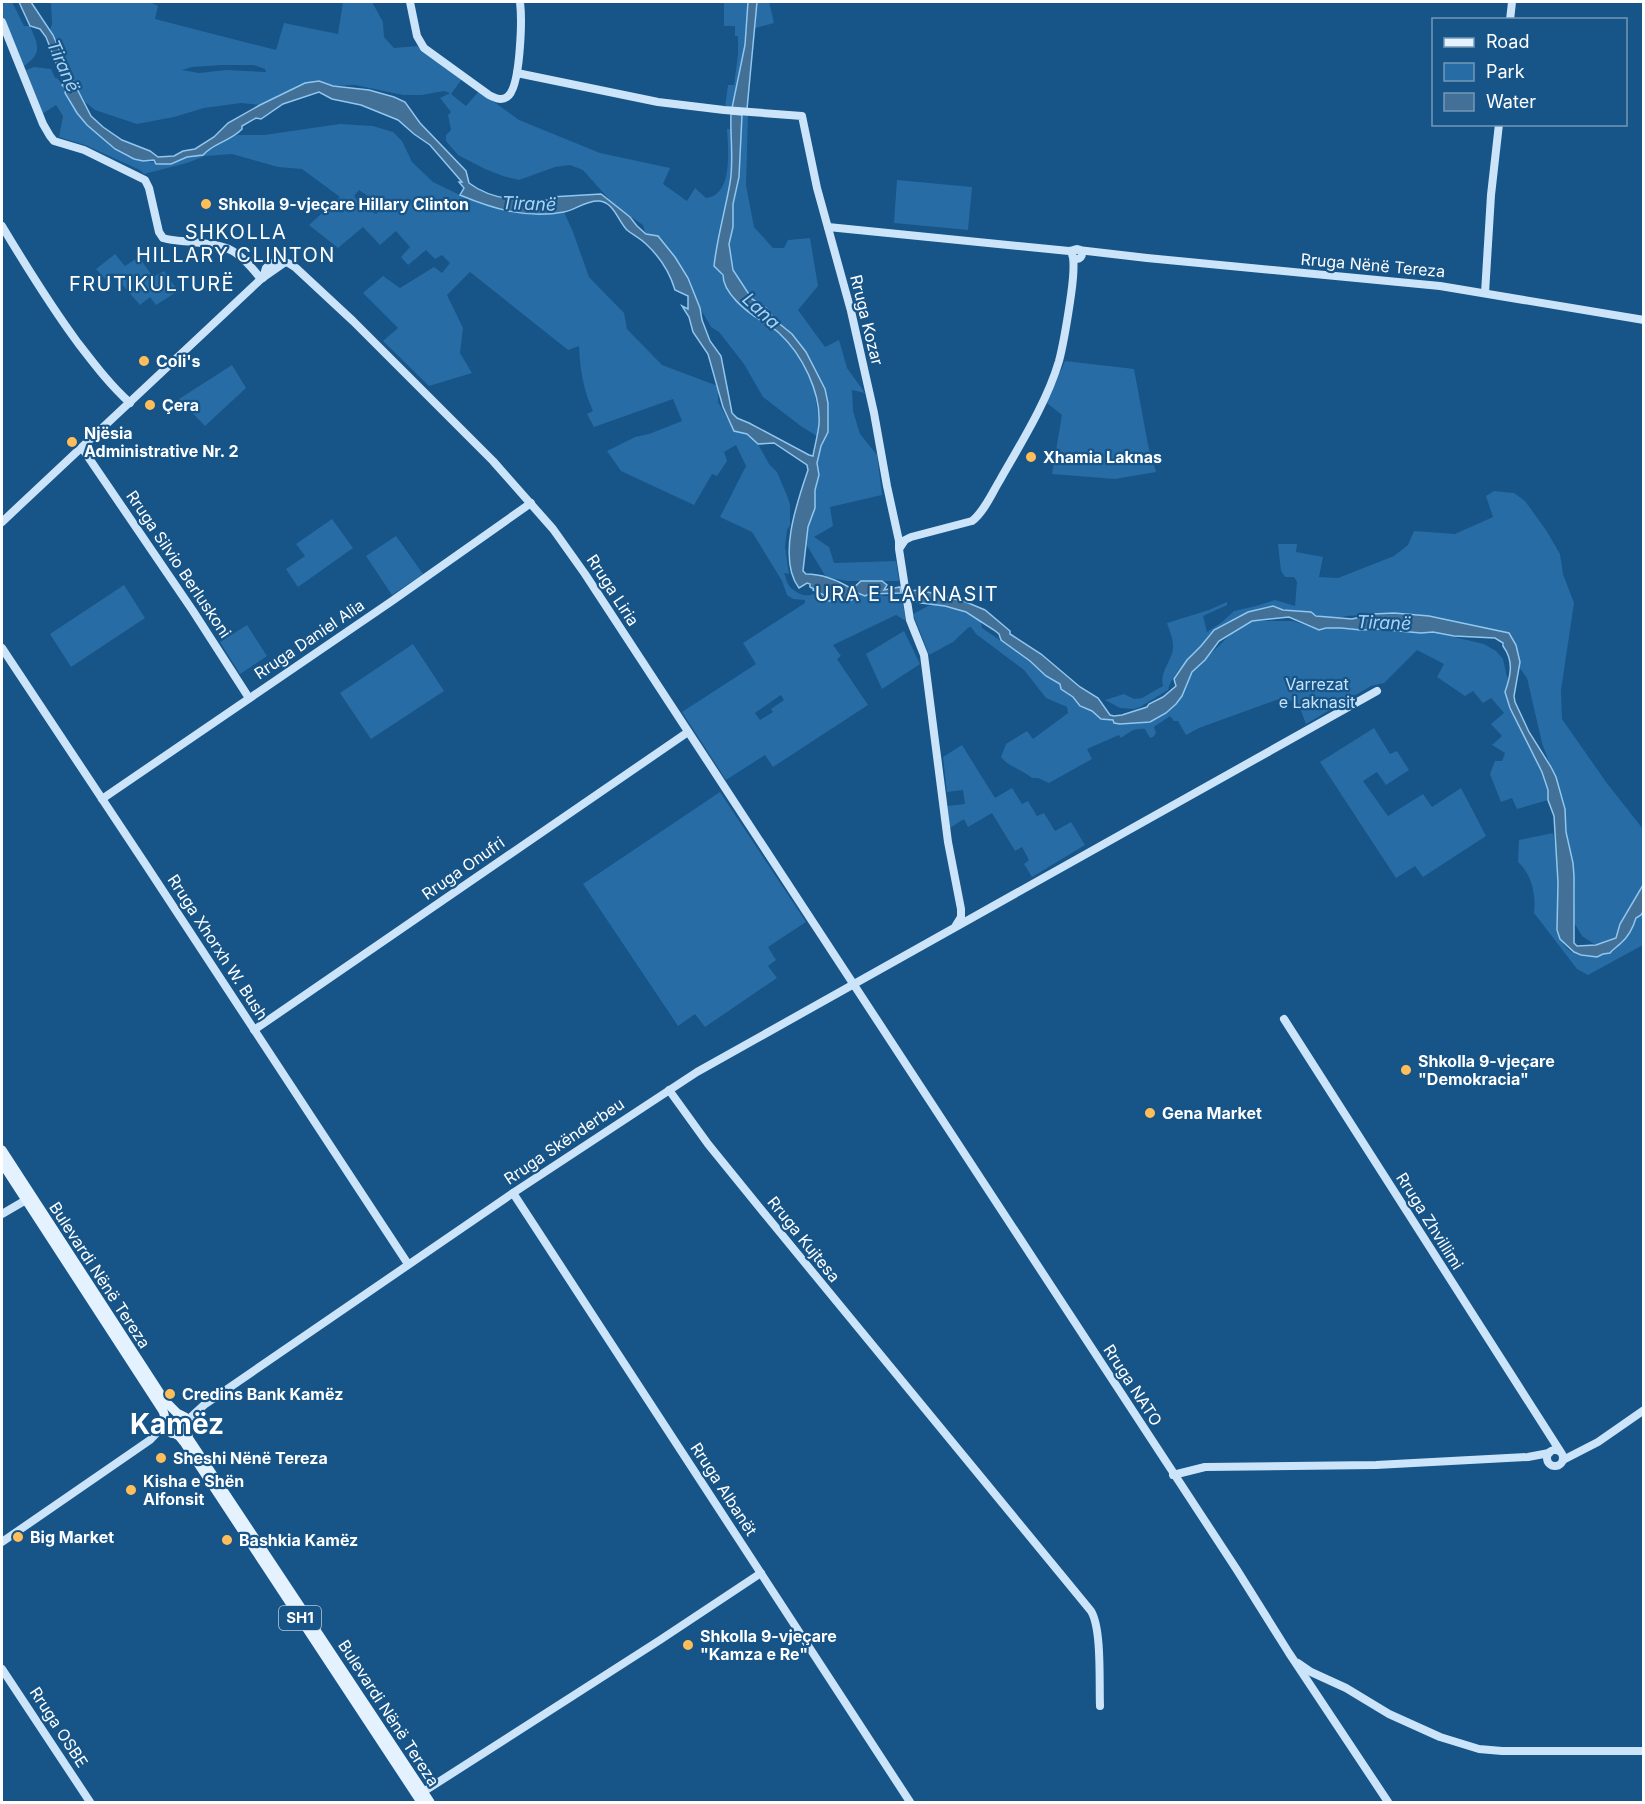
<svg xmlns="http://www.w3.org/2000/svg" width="1645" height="1804" font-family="Inter,sans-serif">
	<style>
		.green { fill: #276ca5; fill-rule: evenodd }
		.water { fill: #437096; stroke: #90c7f0; stroke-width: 1.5 }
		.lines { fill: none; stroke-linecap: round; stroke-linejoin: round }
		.secondary { stroke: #cbe4fa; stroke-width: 8 }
		.primary { stroke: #e4f2ff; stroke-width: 9 }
		.poi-dot { fill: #ffbe5a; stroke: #175487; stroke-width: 2 }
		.labels { text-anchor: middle; stroke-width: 4.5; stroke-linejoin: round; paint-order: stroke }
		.shield { fill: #175487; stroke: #b9ccdb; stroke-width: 1.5 }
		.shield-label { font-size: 15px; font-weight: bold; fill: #fff }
		.poi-label { font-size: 16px; font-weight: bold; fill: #fff; stroke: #175487; text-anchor: start }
		.street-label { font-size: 16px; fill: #fff; stroke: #175487 }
		.park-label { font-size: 16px; fill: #c3e2fa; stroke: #175487 }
		.water-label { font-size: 18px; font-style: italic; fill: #a9d4f5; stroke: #175487 }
		.quarter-label { font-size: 20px; letter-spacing: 1.5px; fill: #fff; stroke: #175487 }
		.town-label { font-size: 28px; font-weight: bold; fill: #fff; stroke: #175487 }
	</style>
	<rect width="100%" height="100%" fill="#175487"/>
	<g class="green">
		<path d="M 2,2 L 12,2 L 24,26 L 30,26 C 38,45 43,53 24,66 L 2,15 Z"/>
		<path d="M 51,2 L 150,2 L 158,6 L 155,19 L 276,50 L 284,23 L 338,34 L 343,2 L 354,3 L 372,2 L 383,22 L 384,37 L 394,48 L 417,46 L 462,79 L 451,94 L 466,106 L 479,91 L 519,120 L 600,153 L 670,168 L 663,184 L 687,201 L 695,188 L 706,198 C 709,197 712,197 715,195 C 732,184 728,147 727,129 L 731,129 L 732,157 L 730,184 L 719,230 L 714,266 L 757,319 L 778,331 L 796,350 L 814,387 L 819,423 L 817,436 L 802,427 L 763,397 L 744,364 L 719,332 L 711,327 L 700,308 L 688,278 L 675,257 L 658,236 L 646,234 L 643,225 L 615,206 L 583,170 L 570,165 L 555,167 L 519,180 L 503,176 L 485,169 L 458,155 L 446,141 L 446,135 L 451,130 L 448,115 L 451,112 L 440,98 L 450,93 L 444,91 L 422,95 L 403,95 L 355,85 L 333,86 L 318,81 L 305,83 L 260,105 L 241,103 L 204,108 L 174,117 L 137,124 L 95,110 L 85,102 L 71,77 L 50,30 L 52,24 ZM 222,65 L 254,65 L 265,69 L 266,72 L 226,70 L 199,73 L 182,70 L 192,67 Z"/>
		<polygon points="724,2 748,2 748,5 745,45 732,108 725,107 728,85 734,85 738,54 738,36 735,36 735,26 724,26"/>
		<polygon points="757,2 769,2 774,23 755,28"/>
		<path d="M 34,67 L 51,69 L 55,78 L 57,78 L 66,89 L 65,93 L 77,113 L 87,125 L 115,149 L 128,157 L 143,161 L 154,162 L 156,164 L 171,164 L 187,157 L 203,155 L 207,150 L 214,148 L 217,144 L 237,135 L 264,135 L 340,124 L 373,126 L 393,132 L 402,141 L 412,162 L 433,182 L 460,195 L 486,206 L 535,214 L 564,212 L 573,232 L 589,277 L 624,313 L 627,329 L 662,365 L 718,386 L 718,402 L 734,431 L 747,434 L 758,444 L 769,464 L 777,472 L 788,498 L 790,505 L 790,525 L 787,530 L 785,547 L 789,574 L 784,573 C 786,577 787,584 790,587 C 798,594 807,599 817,592 C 828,596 847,600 857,593 L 865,596 L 869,594 L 902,598 L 906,621 L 896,615 L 833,645 L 841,656 L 837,659 L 868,705 L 773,767 L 765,755 L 726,780 L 682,712 L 756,664 L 743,643 L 805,603 L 805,600 L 793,599 L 787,595 L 782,581 L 752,532 L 720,517 L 746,466 L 736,445 L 724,452 L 727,461 L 717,476 L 712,474 L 694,505 L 621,471 L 607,451 L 635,437 L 649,434 L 682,421 L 673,399 L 594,427 L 587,414 L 593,411 C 583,389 580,369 579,346 L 568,350 L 470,272 L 447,295 L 463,328 L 460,353 L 472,373 L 429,386 L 383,341 L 398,328 L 363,293 L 383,276 L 400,288 L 434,267 L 442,273 L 450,263 L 442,255 L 435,259 L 426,250 L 408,265 L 401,257 L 410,247 L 396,231 L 380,245 L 363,227 L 338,248 L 309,225 L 340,197 L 302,169 L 278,167 L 232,154 L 205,156 L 187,163 L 144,174 L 140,170 L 85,145 L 59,137 L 63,116 L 56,105 L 42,114 L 26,70 ZM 359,190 L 382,206 L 376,214 L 358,202 L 354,196 ZM 781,695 L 784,700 L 771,709 L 773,712 L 760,720 L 755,713 L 739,724 Z"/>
		<polygon points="742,115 748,115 746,185 754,227 773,248 784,248 788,240 810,238 818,286 798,310 825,347 839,340 847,368 865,393 852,390 853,411 860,434 877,455 882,495 830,507 833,526 814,537 829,547 834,563 896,561 899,581 847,581 826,577 806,544 808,527 815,508 815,490 819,475 817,463 821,446 828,432 828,403 825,389 806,352 792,334 776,321 766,308 752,299 733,270 729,244 733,227 733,204 739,177"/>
		<polygon points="897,180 972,187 968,230 894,223"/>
		<polygon points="115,254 125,266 139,257 153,277 164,271 178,291 156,305 150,297 140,305 112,273 105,279 96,269"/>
		<polygon points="1065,361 1134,369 1148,445 1156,472 1115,479 1052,474 1062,415 1047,403"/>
		<polygon points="232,365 246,388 205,426 179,399"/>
		<path d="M 1494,491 L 1514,493 L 1525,501 L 1546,530 L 1560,554 L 1563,574 L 1574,603 L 1561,690 L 1562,719 L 1606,782 L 1643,829 L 1643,885 L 1620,924 L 1616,938 L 1599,944 L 1594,944 L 1582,936 L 1573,921 L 1575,900 L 1573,863 L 1566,832 L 1563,800 L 1542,743 L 1527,678 L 1519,667 L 1516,645 L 1508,633 L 1429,616 L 1394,613 L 1346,616 C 1331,621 1314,613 1300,611 C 1294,610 1288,611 1282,609 C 1279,609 1276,606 1273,606 C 1262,605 1222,624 1213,631 C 1208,635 1205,641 1201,646 C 1190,659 1172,673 1168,690 L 1140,707 L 1134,709 L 1120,708 L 1105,700 L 1124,694 L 1134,699 L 1142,698 L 1163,686 C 1159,672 1172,661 1173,648 C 1174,640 1169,630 1167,623 L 1209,610 L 1227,602 L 1227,605 L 1203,616 L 1207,632 L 1222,622 L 1234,611 L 1256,606 L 1275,600 L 1295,606 L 1297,582 L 1294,577 L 1285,577 L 1281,571 L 1278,544 L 1297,544 L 1296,552 L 1323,557 L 1319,577 L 1338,578 L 1394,556 L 1408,545 L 1414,531 L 1455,534 L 1493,517 L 1486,496 Z"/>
		<polygon points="332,519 353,548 298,587 286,569 305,556 296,544"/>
		<polygon points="396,536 423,574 392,595 366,556"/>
		<polygon points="124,585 145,618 71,667 50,634"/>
		<path d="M 938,604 L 960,610 L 981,622 L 982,628 L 985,630 L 1030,661 L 1046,676 L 1060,684 L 1061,689 L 1073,697 L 1080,706 L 1092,711 L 1101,719 L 1113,720 L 1120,724 L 1150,722 L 1166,713 L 1176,704 L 1182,696 L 1192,672 L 1233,632 L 1252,621 L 1293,621 L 1319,630 L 1326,628 L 1341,628 L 1361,630 L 1377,629 L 1421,633 L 1433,632 L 1484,644 L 1496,651 L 1503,659 L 1507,677 L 1509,680 L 1505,692 L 1510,708 L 1542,772 L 1548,790 L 1548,800 L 1517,809 L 1512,798 L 1501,802 L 1490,774 L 1495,761 L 1502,761 L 1505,753 L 1492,745 L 1502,736 L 1491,724 L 1504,713 L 1491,698 L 1483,703 L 1473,691 L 1465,696 L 1437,677 L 1444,664 L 1417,650 L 1384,683 L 1371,686 L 1306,724 L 1298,703 L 1282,698 L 1199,728 L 1186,735 L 1178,721 L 1174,721 L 1170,716 L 1154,727 L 1156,733 L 1153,737 L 1150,738 L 1145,729 C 1133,728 1130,732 1121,738 L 1119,735 L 1087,749 L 1092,759 L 1049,783 L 1038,778 L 1032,778 C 1021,769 1009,767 1001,757 L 1006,744 L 1027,731 L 1033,739 L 1068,713 L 1067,707 L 1046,698 L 1024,670 L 976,634 L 971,627 L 969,627 L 953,642 L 929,655 L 913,614 L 928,606 Z"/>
		<polygon points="247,625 267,656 240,674 220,642"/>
		<polygon points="904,631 920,664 882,689 866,654"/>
		<polygon points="413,644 444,691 371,739 340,693"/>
		<polygon points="1374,728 1390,754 1397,751 1409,770 1386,785 1377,772 1363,781 1388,816 1423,794 1432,807 1461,788 1486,836 1423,877 1415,866 1396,878 1320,762"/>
		<polygon points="962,745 995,798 1012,788 1022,804 1028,801 1037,816 1044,813 1055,831 1071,822 1085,845 1032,877 1024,864 1029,860 1022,847 1015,851 992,813 968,827 964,819 950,828 947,806 965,804 963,790 947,792 943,757"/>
		<polygon points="720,792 806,922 768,947 776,960 768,966 777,978 705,1027 695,1014 678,1026 583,884"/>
		<path d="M 1553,833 C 1556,847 1558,869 1558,883 C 1558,895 1555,930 1560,939 C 1580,975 1629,949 1636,918 L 1643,913 L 1643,945 L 1588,975 L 1577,969 L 1534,913 C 1536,894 1532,875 1518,862 L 1519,840 Z"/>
	</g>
	<g class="water">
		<path d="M 19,2 L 31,2 L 53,35 L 71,77 L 91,116 L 103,127 L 122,140 L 150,151 L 158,157 L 174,156 L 183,151 L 195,149 L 214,137 L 228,123 L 260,105 L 305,83 L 319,81 L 333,86 L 369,90 L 394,97 L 405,102 L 420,123 L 466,171 L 469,183 C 491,200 522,202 549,200 L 551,197 L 601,194 L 630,217 L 637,226 L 646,234 L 658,236 L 675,257 L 688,278 L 700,308 L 702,320 L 710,341 L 721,356 L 732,413 L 737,418 L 749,423 L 809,455 L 813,456 C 815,445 818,434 819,424 C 821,392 802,354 779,333 C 774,328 766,324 760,320 C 746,311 723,293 723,275 L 714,266 C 717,238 725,211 730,183 C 734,160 730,137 731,114 L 742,115 L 739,177 L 733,204 L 733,227 L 729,244 L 733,270 L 752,299 L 766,308 L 776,321 L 792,334 L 806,352 L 825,389 L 828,403 L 828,432 L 821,446 L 817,463 L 819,475 L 815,490 L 815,508 L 808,527 L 803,571 L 806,574 C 822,574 839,581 852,589 L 861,581 L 882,581 L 887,585 L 884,590 L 900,587 L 901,593 L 869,594 L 865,596 L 858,593 L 853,596 L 852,600 L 845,602 L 836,596 L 830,601 L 823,600 L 822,599 L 824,595 L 813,590 L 814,589 L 810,587 L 810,584 L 807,583 L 799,588 C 777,559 797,502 808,470 L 807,465 L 774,443 L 758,444 L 747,434 L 734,431 L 723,407 L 708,354 L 693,332 L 689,317 L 682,306 L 688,309 L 688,296 L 675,290 C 670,273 659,256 646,244 C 640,238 633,235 627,230 C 618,221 614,202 599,201 C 587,200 575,210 564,212 C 527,219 493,209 460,195 L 464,188 L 459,182 L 462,182 L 430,145 L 414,134 L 398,120 L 361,105 L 332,99 L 319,92 L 283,104 L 261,119 L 256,118 L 242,126 L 242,129 C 231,141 213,143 203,155 L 187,157 L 171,164 L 156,164 L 154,160 L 143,161 L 134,159 L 115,149 L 87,125 L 77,113 L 65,93 L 66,89 L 62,85 L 64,83 L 46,37 L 40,29 L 30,26 Z"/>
		<polygon points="748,2 757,2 747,109 732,108 745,45"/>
		<path d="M 920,590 L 966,602 L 985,610 L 1010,631 L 1010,634 L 1041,654 L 1080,687 L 1098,698 L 1110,715 L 1114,716 L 1122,715 L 1147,707 L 1149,704 L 1163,697 L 1176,686 L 1174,679 L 1187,660 L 1201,646 L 1214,630 L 1248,612 L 1273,606 L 1283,610 L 1311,612 L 1316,616 L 1352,619 L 1373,614 L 1394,613 L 1429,616 L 1509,633 L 1516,645 L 1520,662 L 1514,696 L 1515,702 L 1529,732 L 1551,767 L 1556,777 L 1565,809 L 1566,832 L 1573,863 L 1574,876 L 1574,943 L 1577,946 L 1596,945 L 1616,938 L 1620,924 L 1643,885 L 1643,912 L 1641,915 L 1636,918 C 1633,928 1629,936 1621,943 C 1617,947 1613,949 1610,953 L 1603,954 L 1597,957 L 1581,955 L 1574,952 L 1560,939 L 1557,930 L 1558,882 L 1554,816 L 1548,800 L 1548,790 L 1542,772 L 1510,708 L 1505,692 C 1511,675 1514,661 1503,646 L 1503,643 L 1495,638 L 1454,636 L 1433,632 L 1421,633 L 1377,629 L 1361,630 L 1341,628 L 1326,628 L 1319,630 L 1289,617 L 1252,621 L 1219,641 L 1205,660 L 1192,672 L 1182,696 L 1176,704 L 1166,713 L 1150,722 L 1120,724 L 1114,723 L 1113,720 L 1101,719 L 1092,711 L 1080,706 L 1073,697 L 1061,689 L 1060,684 L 1046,676 L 1030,661 L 1001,640 L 999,634 L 994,630 L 966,612 L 945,606 L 921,603 L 911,600 L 909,591 Z"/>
	</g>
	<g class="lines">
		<g class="secondary">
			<path d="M 410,2 L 417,36 L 424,48 L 489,95 C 495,98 501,101 507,97 C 521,88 522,18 520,2"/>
			<polyline points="1510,20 1512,2"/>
			<path d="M 2,22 L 43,124 L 50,136 L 54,141 L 84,150 L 145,180 L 149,188 L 159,232 L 163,238 C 172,241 183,241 192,242 C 231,246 237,249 261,279"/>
			<polyline points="517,73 658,102 724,110 802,116 817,188 851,311 874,413 887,486 899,541 899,547"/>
			<path d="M 2,226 C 26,266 50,305 78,343 C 95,365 110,385 130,403"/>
			<polyline points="828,227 1069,251 1075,250"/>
			<circle cx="1077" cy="254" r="5"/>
			<polyline points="1078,250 1147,258 1440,286 1644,320"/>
			<path d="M 263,278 L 266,268 C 276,258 286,260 296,268 L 353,321 L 493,461 L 553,529 L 585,574 L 1237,1570 L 1289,1653 L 1388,1802"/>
			<polyline points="1485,293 1491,195 1499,124"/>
			<polyline points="82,448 193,611 249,698"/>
			<polyline points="2,522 261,279 284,263"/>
			<polyline points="2,648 144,862 408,1264"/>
			<polyline points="102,799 392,601 531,503"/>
			<path d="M 956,925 L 961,917 L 961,909 L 948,842 L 924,655 L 910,620 L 899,549 L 905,540 L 911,537 L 972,521 C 984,512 992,493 1000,480 C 1021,443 1047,402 1059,361 C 1064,342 1067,322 1070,302 C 1072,287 1075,272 1073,257"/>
			<polyline points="1284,1019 1560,1451"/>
			<polyline points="254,1030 688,732"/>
			<path d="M 669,1090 L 708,1144 L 764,1213 L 1091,1611 C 1102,1629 1099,1683 1100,1706"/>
			<polyline points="513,1193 910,1802"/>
			<polyline points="2,1214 26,1200"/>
			<polyline points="187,1424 191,1417 204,1405 513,1193 697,1072 1377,691"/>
			<circle cx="1555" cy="1458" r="8"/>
			<polyline points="1563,1460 1598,1442 1644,1410"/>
			<polyline points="1173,1475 1205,1467 1376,1465 1528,1457 1549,1453"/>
			<polyline points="2,1542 150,1440 166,1423"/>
			<polyline points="1298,1663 1311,1672 1346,1688 1389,1714 1440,1737 1479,1749 1502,1751 1644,1751"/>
			<polyline points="2,1669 90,1802"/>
			<polyline points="423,1792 660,1640 761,1573"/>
		</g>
		<g class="primary">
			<path d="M 2,1150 L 165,1401 L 177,1413 L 185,1417 C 190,1425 184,1428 189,1439 L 430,1802"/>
			<path d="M 2,1163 L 163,1411 C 166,1417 164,1425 168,1430 C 173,1437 171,1431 177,1435 C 180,1436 182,1440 184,1442 L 421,1802"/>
		</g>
	</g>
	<g class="poi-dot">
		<circle cx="206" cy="204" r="6"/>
		<circle cx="144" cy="361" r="6"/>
		<circle cx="150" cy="405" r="6"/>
		<circle cx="72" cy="442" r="6"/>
		<circle cx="1031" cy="457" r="6"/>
		<circle cx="1406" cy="1070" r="6"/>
		<circle cx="1150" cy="1113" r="6"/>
		<circle cx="170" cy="1394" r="6"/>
		<circle cx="161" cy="1458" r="6"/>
		<circle cx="131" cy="1490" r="6"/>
		<circle cx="18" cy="1537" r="6"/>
		<circle cx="227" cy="1540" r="6"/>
		<circle cx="688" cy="1645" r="6"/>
	</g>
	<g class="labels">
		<rect class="shield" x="279" y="1606" width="42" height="24" rx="4.5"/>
		<g class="shield-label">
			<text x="300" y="1623">SH1</text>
		</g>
		<g class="poi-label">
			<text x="218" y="210">Shkolla 9-vjeçare Hillary Clinton</text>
			<text x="156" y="367">Coli's</text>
			<text x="162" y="411">Çera</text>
			<text x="84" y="439">Njësia<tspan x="84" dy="18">Administrative Nr. 2</tspan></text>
			<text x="1043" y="463">Xhamia Laknas</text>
			<text x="1418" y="1067">Shkolla 9-vjeçare<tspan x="1418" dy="18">"Demokracia"</tspan></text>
			<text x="1162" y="1119">Gena Market</text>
			<text x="182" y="1400">Credins Bank Kamëz</text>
			<text x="173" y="1464">Sheshi Nënë Tereza</text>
			<text x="143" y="1487">Kisha e Shën<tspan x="143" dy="18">Alfonsit</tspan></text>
			<text x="30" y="1543">Big Market</text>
			<text x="239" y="1546">Bashkia Kamëz</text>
			<text x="700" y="1642">Shkolla 9-vjeçare<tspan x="700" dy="18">"Kamza e Re"</tspan></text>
		</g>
		<g class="street-label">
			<text transform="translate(1373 265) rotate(5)" y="6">Rruga Nënë Tereza</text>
			<text transform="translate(867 320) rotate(76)" y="6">Rruga Kozar</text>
			<text transform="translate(179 564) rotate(56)" y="6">Rruga Silvio Berluskoni</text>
			<text transform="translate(613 590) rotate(57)" y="6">Rruga Liria</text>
			<text transform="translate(309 639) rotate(-34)" y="6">Rruga Daniel Alia</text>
			<text transform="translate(463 868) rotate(-35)" y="6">Rruga Onufri</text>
			<text transform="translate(218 947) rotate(57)" y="6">Rruga Xhorxh W. Bush</text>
			<text transform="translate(564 1141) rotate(-34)" y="6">Rruga Skënderbeu</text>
			<text transform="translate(1430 1221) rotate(58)" y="6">Rruga Zhvillimi</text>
			<text transform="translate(804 1239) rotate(51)" y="6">Rruga Kujtesa</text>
			<text transform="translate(100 1275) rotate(57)" y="6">Bulevardi Nënë Tereza</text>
			<text transform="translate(1133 1385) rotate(57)" y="6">Rruga NATO</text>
			<text transform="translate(724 1489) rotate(57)" y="6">Rruga Albanët</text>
			<text transform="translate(389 1713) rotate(57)" y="6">Bulevardi Nënë Tereza</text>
			<text transform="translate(59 1727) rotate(57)" y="6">Rruga OSBE</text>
		</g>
		<g class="park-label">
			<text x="1317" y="690">Varrezat<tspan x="1317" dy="18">e Laknasit</tspan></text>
		</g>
		<g class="water-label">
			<text transform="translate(63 66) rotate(66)" y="6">Tiranë</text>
			<text transform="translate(529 204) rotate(2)" y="6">Tiranë</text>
			<text transform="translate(761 311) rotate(43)" y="6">Lana</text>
			<text transform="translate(1384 623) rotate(2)" y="6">Tiranë</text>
		</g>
		<g class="quarter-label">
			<text x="236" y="239">SHKOLLA<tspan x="236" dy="23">HILLARY CLINTON</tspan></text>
			<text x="152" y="291">FRUTIKULTURË</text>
			<text x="907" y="601">URA E LAKNASIT</text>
		</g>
		<g class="town-label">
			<text x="177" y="1434">Kamëz</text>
		</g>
	</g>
	<rect width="1645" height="1804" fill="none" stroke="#ffffff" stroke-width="6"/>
	<rect x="1432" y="18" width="195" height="108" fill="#175487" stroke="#7498b7" stroke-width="1.5"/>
	<rect x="1444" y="38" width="30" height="9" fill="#e4f2ff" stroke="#7498b7" stroke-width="1.5"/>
	<text x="1486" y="48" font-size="18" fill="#ffffff">Road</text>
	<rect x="1444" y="63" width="30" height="18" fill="#276ca5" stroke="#7498b7" stroke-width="1.5"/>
	<text x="1486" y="78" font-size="18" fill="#ffffff">Park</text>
	<rect x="1444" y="93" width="30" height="18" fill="#437096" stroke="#7498b7" stroke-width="1.5"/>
	<text x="1486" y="108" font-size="18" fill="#ffffff">Water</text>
</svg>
